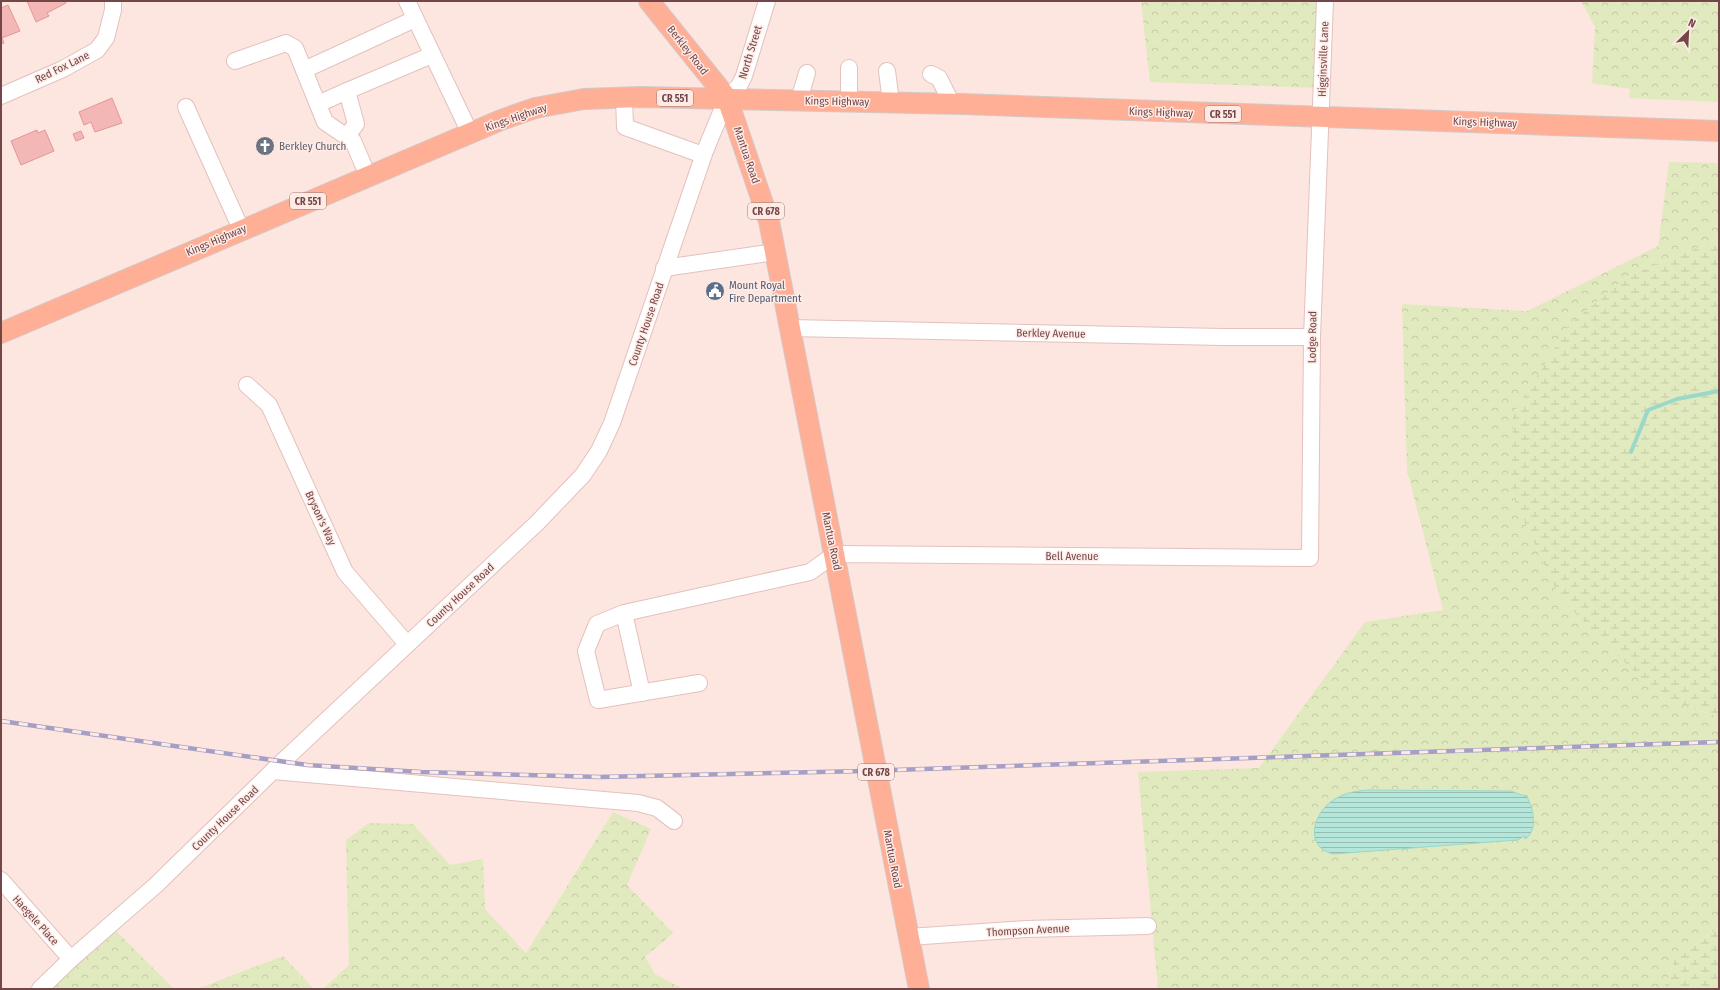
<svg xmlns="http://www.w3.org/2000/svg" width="1720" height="990" font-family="'Fira Sans Condensed',sans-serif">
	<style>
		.forest { fill: url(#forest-crowns) }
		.wetland { fill: url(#wetland-marsh) }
		.water { fill: url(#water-rules); stroke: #9ad8ca }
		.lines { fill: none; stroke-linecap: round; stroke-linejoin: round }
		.stream { stroke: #9ad8ca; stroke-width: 4 }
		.building { fill: #f3b7b6; stroke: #e69696 }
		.minor-casing { stroke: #e3c1be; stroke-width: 18 }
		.major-casing { stroke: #d5c8c8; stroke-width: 22 }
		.minor { stroke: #fff; stroke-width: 16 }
		.major { stroke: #feaf95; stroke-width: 20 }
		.rail-casing { stroke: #a59fc5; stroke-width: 4.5 }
		.rail { stroke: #ffebe6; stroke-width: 3; stroke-dasharray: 9; stroke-linecap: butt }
		.labels { text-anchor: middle; stroke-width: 3; stroke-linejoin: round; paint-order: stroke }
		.shield { fill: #ffebe6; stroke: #9d7877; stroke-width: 1 }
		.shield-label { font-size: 10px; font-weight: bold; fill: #734648 }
		.street-label { font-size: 11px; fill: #734648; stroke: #ffebe6 }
		.worship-label { font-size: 11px; fill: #5b616d; stroke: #ffebe6; text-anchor: start }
		.service-label { font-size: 11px; fill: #4e5e75; stroke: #ffebe6; text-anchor: start }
	</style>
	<defs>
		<pattern id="forest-crowns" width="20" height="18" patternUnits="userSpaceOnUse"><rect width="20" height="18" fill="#e1eabe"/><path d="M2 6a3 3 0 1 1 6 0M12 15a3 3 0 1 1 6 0" fill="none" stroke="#c4caa5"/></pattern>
		<pattern id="wetland-marsh" width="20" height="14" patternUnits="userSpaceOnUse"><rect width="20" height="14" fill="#e1eabe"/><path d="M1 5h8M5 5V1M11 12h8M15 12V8" fill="none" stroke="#c4caa5"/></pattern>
		<pattern id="water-rules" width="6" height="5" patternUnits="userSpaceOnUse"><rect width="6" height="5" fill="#b4e6da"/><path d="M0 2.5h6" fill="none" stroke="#97bcb3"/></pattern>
	</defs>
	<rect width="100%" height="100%" fill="#fde6df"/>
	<g class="forest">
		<polygon points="1141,1 1323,1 1320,88 1150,82"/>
		<polygon points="1581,1 1719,1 1719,102 1629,98 1630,89 1592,83 1595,27"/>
		<polygon points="1669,162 1719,163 1719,239 1626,277 1660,697 1719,717 1719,927 1675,959 1664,989 1158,989 1138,772 1259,768 1365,622 1443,610 1407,470 1402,304 1527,311 1658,246"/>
		<polygon points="613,812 651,829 627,885 673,933 645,957 655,974 683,989 323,989 349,965 346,840 369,823 413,824 450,865 483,859 485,909 526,953"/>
		<polygon points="109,924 174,989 38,989"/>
		<polygon points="283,956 314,989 197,989"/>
	</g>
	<g class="wetland">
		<polygon points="1719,239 1719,717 1660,697 1560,598 1511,493 1513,414 1570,324 1626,277"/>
		<polygon points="1719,927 1719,989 1664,989 1675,959"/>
	</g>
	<path class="water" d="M 1368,790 L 1511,791 L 1527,797 C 1534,809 1538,831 1525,839 L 1525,836 L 1517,840 L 1333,854 C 1304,847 1313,814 1332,801 C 1343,793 1355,791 1368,790 Z"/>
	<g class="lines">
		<polyline class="stream" points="1631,452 1648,410 1677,399 1719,391"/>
	</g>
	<g class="building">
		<polygon points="27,1 65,1 66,3 47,13 49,16 36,22"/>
		<polygon points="8,5 20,31 2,38 4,43 1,44 1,8"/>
		<polygon points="112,98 122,123 95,132 91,122 84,125 79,112"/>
		<polygon points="37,130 38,133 45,130 54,151 21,165 11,141"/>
		<polygon points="81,131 84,138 76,141 73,134"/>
	</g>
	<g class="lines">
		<g class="minor-casing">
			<g id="minor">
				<polyline points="407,1 470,133"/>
				<polyline points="235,61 286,43 295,48 325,122 353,141 368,176"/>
				<polyline points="304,70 415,19"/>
				<polyline points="887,71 891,102"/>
				<polyline points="931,74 939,78 952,104"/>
				<polyline points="1,96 63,69 97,50 106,38 113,10 113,1"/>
				<polyline points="624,97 625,127 703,155"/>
				<polyline points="799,100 807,73"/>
				<polyline points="849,101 849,68"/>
				<polyline points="318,104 347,91"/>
				<polyline points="186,107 241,229"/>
				<polyline points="347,136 356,124 347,91 432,55"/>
				<polyline points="664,268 775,252"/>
				<polyline points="790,328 1223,337 1312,337"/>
				<polyline points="247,385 269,405 345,572 407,644"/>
				<polyline points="624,613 642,693"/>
				<polyline points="699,683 598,700 586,651 597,624 624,613 810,572 835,554 1310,558 1312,337 1325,1"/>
				<polyline points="273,771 638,803 657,808 674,821"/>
				<polyline points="1,880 71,959"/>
				<polyline points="909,937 1026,929 1148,926"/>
				<polyline points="40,989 71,959 156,885 281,763 537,523 583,475 599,451 612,423 705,151 727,98 739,86 744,76 767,1"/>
			</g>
		</g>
		<g class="major-casing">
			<g id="major">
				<polyline points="649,1 727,98 769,221 919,989"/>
				<polyline points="1,333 501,120 535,108 584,99 641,97 962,104 1719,131"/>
			</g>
		</g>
		<use href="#minor" class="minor"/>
		<use href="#major" class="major"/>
		<g class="rail-casing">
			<polyline id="rail" points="1,721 307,765 421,772 599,777 865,771 1719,742"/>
		</g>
		<use href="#rail" class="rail"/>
	</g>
	<defs>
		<g id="church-disc" transform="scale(1)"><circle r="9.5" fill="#6b7280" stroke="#ffebe6"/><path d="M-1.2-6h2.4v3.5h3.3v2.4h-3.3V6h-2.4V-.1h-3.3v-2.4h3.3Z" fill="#fff"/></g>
		<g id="civic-disc" transform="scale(1)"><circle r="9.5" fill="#5c6f8a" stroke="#ffebe6"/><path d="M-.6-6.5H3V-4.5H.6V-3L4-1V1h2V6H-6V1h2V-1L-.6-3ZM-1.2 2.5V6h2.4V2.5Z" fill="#fff"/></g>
	</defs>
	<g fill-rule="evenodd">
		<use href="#church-disc" x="265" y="146"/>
		<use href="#civic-disc" x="715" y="291"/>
	</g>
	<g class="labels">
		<g class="shield">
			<rect x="657" y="90" width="36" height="16" rx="3"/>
			<rect x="1205" y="106" width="36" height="16" rx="3"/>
			<rect x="290" y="193" width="36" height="16" rx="3"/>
			<rect x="748" y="203" width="36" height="16" rx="3"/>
			<rect x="858" y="764" width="36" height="16" rx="3"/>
		</g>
		<g class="shield-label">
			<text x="675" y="102">CR 551</text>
			<text x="1223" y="118">CR 551</text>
			<text x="308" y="205">CR 551</text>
			<text x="766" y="215">CR 678</text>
			<text x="876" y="776">CR 678</text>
		</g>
		<g class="street-label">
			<text transform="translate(688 50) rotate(52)" y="4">Berkley Road</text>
			<text transform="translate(750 52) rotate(-73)" y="4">North Street</text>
			<text transform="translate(1323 59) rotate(-88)" y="4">Higginsville Lane</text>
			<text transform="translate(62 67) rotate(-26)" y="4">Red Fox Lane</text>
			<text transform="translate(837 101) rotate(1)" y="4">Kings Highway</text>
			<text transform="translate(1161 112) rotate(2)" y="4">Kings Highway</text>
			<text transform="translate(516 117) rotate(-19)" y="4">Kings Highway</text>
			<text transform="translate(1485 122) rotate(2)" y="4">Kings Highway</text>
			<text transform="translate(747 155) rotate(71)" y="4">Mantua Road</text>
			<text transform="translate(216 240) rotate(-23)" y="4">Kings Highway</text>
			<text transform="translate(646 324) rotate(-71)" y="4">County House Road</text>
			<text transform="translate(1051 333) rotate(1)" y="4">Berkley Avenue</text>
			<text transform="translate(1312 337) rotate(-89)" y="4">Lodge Road</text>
			<text transform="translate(321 518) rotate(65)" y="4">Bryson's Way</text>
			<text transform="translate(832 541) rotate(78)" y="4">Mantua Road</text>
			<text x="1072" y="560">Bell Avenue</text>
			<text transform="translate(460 595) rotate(-43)" y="4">County House Road</text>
			<text transform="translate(225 818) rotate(-44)" y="4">County House Road</text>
			<text transform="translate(893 859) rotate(79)" y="4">Mantua Road</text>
			<text transform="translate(36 920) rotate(48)" y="4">Haegele Place</text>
			<text transform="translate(1028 930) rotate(-3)" y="4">Thompson Avenue</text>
		</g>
		<g class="worship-label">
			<text x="279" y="150">Berkley Church</text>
		</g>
		<g class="service-label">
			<text x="729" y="289">Mount Royal<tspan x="729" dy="13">Fire Department</tspan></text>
		</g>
	</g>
	<rect width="1720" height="990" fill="none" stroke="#734648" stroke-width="4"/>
	<g transform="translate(1688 32) rotate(24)" stroke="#ffebe6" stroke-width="3" paint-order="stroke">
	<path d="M0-3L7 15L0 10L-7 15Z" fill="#734648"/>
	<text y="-6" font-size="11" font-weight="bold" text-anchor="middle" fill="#734648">N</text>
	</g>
</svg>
